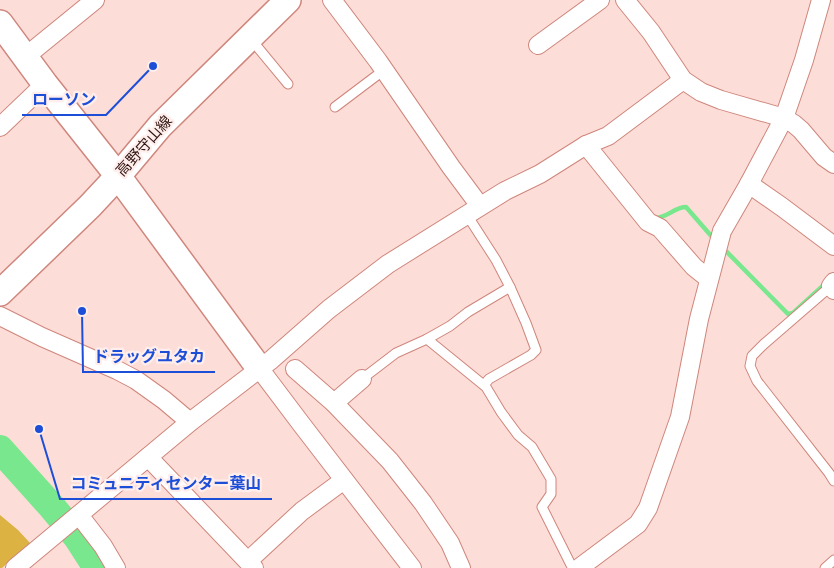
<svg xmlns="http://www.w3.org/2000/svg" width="834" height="568" font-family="Jost,'Noto Sans JP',sans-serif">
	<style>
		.grass { fill: #dcb243 }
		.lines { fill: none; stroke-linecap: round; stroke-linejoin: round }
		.stream { stroke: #78e78d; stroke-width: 4.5 }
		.river { stroke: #78e78d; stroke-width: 28 }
		.lane-casing { stroke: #cf867c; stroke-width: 11 }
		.street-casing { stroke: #cf867c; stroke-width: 20 }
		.secondary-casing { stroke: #cf867c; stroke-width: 28 }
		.lane { stroke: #fff; stroke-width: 9 }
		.street { stroke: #fff; stroke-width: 18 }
		.secondary { stroke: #fff; stroke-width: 25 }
		.labels { text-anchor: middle; stroke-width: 4.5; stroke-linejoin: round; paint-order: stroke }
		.street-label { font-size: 15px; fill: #2f1410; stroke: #ffeeec }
		.leader { fill: none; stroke: #1d4ed8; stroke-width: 2 }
		.callout-dot { fill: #1d4ed8; stroke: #ffeeec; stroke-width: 2 }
		.callout-label { font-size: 16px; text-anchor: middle; font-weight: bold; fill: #1d4ed8; stroke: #ffeeec; stroke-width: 4.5; stroke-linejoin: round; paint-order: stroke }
	</style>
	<rect width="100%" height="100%" fill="#fdddd8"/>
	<polygon class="grass" points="0,515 18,530 30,543 2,568 0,568"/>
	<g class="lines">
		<g class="stream">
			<path d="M 654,218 C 666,219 674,207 686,207 L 713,238"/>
			<polyline points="723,248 788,314 793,313 826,283"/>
		</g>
		<polyline class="river" points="0,449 52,507 77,537 97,568"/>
		<g class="lane-casing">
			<g id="lane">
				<polyline points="250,38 288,84"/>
				<polyline points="335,107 384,70"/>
				<polyline points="467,215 496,260 510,287 468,312 450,326 427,339 486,387 501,412 518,435 532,447 551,479 551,494 542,507 571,565 578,568"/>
				<polyline points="831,286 764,344 752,356 750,366 757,381 829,473 834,481"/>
				<polyline points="362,379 396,353 427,339"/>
				<polyline points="484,385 489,379 531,355 536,350 526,323 510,287"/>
				<polyline points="825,568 834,560"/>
			</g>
		</g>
		<g class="street-casing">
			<g id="street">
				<polyline points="332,0 378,61 451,167 477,202 478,207"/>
				<polyline points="625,0 651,32 683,80 701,92 721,100 784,118 794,124 801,130 824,157 834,164"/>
				<polyline points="538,45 600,0"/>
				<polyline points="25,57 95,0"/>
				<polyline points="0,127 45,84"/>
				<polyline points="586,145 648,222 660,228 694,267 709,279"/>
				<polyline points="749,184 782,207 834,246"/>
				<polyline points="834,282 831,286 834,290"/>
				<polyline points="0,316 42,337 117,370 136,380 164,400 190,422"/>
				<polyline points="259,368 302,425 412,568"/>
				<polyline points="295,369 334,403 390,461 423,503 450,543 461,568"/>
				<polyline points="334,403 362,379"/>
				<polyline points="148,457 254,568"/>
				<polyline points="79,515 103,546 116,568"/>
				<polyline points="248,561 302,511 344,480"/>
				<polyline points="15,568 190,422 271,360 329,309 388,264 505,191 540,174 586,145 608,136 683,80"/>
				<polyline points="579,568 638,524 648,508 680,417 699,319 722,231 749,184 784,118 804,60 821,0"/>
			</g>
		</g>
		<g class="secondary-casing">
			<g id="secondary">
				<polyline points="0,23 45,84 118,176 259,368"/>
				<polyline points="0,293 90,206 118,176 160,126 288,0"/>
			</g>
		</g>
		<use href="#lane" class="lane"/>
		<use href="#street" class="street"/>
		<use href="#secondary" class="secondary"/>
	</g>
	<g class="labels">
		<g class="street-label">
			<text transform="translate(144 146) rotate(-48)" y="5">高野守山線</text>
		</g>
	</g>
	<path class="leader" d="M153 66L106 115H22M82 311L83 372H215M39 429L60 499H272"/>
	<g class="callout-dot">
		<circle cx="153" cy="66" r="5"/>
		<circle cx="82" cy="311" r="5"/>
		<circle cx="39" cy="429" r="5"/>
	</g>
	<g class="callout-label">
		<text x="64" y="105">ローソン</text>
		<text x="149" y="362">ドラッグユタカ</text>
		<text x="166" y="489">コミュニティセンター葉山</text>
	</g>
</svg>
